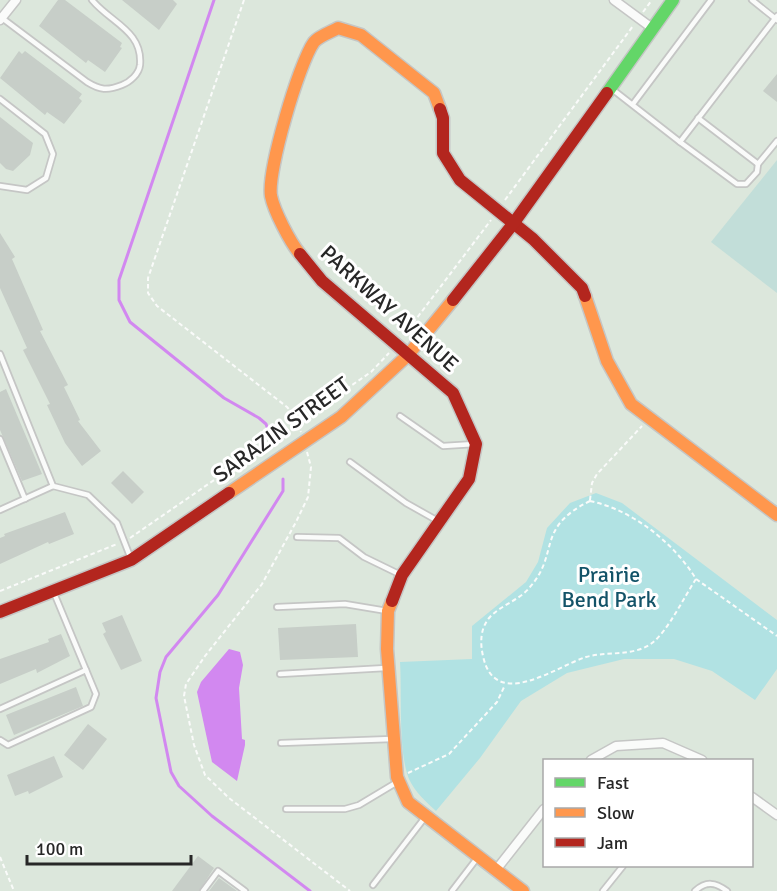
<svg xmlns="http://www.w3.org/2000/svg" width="777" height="891" font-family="Signika,sans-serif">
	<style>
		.green { fill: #b1e2e3 }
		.cemetery { fill: #c2ded9 }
		.water { fill: #d288f0 }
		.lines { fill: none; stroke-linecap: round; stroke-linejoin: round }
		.stream { stroke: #d288f0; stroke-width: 3 }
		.building { fill: #c7cec8 }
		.lane-casing { stroke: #c5c6c5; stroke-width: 8 }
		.street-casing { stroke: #c5c6c5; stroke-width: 11 }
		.fast-casing { stroke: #c5c6c5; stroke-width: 15 }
		.slow-casing { stroke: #c5c6c5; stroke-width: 15 }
		.jam-casing { stroke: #c5c6c5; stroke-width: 15 }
		.path { stroke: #fafbfa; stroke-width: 2; stroke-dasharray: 4.5 3; stroke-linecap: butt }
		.lane { stroke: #fafbfa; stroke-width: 4.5 }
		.street { stroke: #fafbfa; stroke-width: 8 }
		.fast { stroke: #63d668; stroke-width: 12 }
		.slow { stroke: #ff974d; stroke-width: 12 }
		.jam { stroke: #b3261e; stroke-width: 12 }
		.labels { text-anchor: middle; stroke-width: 6; stroke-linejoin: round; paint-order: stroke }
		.street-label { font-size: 22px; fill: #272727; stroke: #fff }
		.park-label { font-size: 22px; fill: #135368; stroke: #fff }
	</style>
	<rect width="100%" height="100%" fill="#dce7dc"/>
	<path class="green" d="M 596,493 L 622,503 L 777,620 L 777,669 L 755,700 L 712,671 L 674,659 L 624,659 L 567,673 L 521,701 L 480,758 L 436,811 C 426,802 415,792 409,779 C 398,752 402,692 400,662 L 472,659 L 472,626 L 526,582 L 538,562 L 547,528 L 570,503 Z"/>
	<polygon class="cemetery" points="777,160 777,293 711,242"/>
	<polygon class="water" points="229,649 240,652 243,665 239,688 242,739 245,740 245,745 237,781 212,762 197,692 201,682"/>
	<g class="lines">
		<g class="stream">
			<polyline points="214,0 119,280 119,300 130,322 224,398 259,418 266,424 269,432"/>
			<polyline points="283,479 283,491 218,595 166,657 160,672 156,698 171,772 179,786 212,816 310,891"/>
		</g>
	</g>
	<g class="building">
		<polygon points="58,0 65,0 122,43 120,47 122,48 105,72 88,60 86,63 39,26"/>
		<polygon points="122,0 173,0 177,4 159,30"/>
		<polygon points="19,51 22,54 25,51 82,94 79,98 82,101 64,124 47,112 45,115 0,78"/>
		<polygon points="777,74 777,102 763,91"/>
		<polygon points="0,117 33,143 30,155 13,171 6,169 0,163"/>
		<polygon points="0,233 15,257 12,259 43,330 40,331 68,385 64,387 80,420 78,421 101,451 82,466 65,443 47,405 50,404 23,350 27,348 0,288"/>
		<polygon points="6,389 42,474 22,481 0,430 0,392"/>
		<polygon points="123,471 144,492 132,504 111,483"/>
		<polygon points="65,512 74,534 49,544 48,542 0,564 0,538 5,536 4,534"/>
		<polygon points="122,615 142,661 121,670 103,634 106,632 102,623"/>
		<polygon points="356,624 358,657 280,660 278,628"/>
		<polygon points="61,634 70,656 37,673 36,669 0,684 0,659 49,642 48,639"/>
		<polygon points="76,687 83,706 14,735 6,715"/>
		<polygon points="88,724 107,739 83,770 64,755"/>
		<polygon points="54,756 63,777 29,794 28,791 15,796 7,775"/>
		<polygon points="198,856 214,868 199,891 172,891"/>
		<polygon points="219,878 237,891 209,891"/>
	</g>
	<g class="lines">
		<g class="lane-casing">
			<g id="lane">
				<polyline points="752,0 777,20"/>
				<path d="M 2,18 L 87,82 C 100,90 107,91 122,85 C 130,82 139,74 140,65 C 143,31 111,23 92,0"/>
				<polyline points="612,89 680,142 777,16"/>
				<polyline points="0,99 45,134 53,154 46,178 27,190 0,186"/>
				<polyline points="633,104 711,0"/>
				<polyline points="698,118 758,164 777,141"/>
				<polyline points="680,142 737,184 746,184 757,172 758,164"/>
				<polyline points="0,354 53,486 88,495 117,523 131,559"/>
				<polyline points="400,416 443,446 475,444"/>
				<polyline points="0,439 25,499"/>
				<polyline points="350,462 406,503 438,521"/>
				<polyline points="0,510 53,486"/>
				<polyline points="297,537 339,538 364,557 401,575"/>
				<polyline points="277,607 345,604 387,611"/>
				<polyline points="280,674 386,668"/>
				<polyline points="0,709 86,670"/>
				<polyline points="0,740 8,745 91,707 96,694 54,593"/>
				<polyline points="281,743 392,739"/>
				<polyline points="286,809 345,809 359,805 399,781"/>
				<polyline points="373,885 426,816"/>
				<polyline points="203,891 218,871 245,891"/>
				<polyline points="452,891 478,857"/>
				<polyline points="603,891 623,866"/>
				<path d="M 695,891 C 706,881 715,882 727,891"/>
			</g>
		</g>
		<g class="street-casing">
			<g id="street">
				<polyline points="614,0 652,28"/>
				<polyline points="0,20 16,0"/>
				<polyline points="591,760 616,746 663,743 702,760"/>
				<polyline points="752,797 777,815"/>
				<polyline points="496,870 544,809"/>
			</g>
		</g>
		<g class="fast-casing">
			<polyline id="fast" points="607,93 673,0"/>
		</g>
		<g class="slow-casing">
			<g id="slow">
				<path d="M 300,254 C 290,242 274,211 271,196 C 267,171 299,63 314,42 C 319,36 331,32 338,28 L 361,35 L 434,93 L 440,109"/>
				<polyline points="585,296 607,361 631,404 777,515"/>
				<polyline points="229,493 341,417 408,355 453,300"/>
				<polyline points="392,601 388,611 387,649 397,777 408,802 523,891"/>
			</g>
		</g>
		<g class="jam-casing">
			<g id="jam">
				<polyline points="440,109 443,118 443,153 460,180 533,239 582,288 585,296"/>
				<polyline points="300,254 322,281 453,393 476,444 469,479 402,575 392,601"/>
				<polyline points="453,300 513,224 607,93"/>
				<polyline points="0,612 131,560 229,493"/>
			</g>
		</g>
		<g class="path">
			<polyline points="244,0 148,278 148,293 157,306 287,407 294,415 301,432"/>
			<polyline points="643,12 652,0"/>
			<polyline points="505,200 633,26"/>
			<polyline points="404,335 491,220"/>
			<polyline points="307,452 311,467 308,497 296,522 262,584 205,656 186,684 184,696 194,745 205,775 229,798 350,891"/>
			<polyline points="590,500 592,483 597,474 642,426"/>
			<path d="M 590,501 C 633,510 674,543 696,579 C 684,597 668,631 652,643 C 633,657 607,651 586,657 C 555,667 495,712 483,656 C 480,643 480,628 490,617 C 501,605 520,600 530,587 C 560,553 535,528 590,501 Z"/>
			<polyline points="130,538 371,372 389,353"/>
			<polyline points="696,579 777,636"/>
			<polyline points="0,591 117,544"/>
			<polyline points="408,773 449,754 497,702 505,685"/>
			<polyline points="0,857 14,891"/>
		</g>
		<use href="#lane" class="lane"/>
		<use href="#street" class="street"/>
		<use href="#fast" class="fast"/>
		<use href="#slow" class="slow"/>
		<use href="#jam" class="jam"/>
	</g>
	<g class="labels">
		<g class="street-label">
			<text transform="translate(390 308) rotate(42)" y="8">PARKWAY AVENUE</text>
			<text transform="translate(281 429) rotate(-36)" y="8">SARAZIN STREET</text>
		</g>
		<g class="park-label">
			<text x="609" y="582">Prairie<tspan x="609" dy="25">Bend Park</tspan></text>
		</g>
	</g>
	<rect x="543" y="759" width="210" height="108" fill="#ffffff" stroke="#a9a9a9" stroke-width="1.5"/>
	<rect x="555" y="778" width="30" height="9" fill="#63d668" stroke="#a9a9a9" stroke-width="1.5"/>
	<text x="597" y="789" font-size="18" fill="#272727">Fast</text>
	<rect x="555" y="808" width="30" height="9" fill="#ff974d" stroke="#a9a9a9" stroke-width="1.5"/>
	<text x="597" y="819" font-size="18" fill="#272727">Slow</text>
	<rect x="555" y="838" width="30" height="9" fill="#b3261e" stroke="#a9a9a9" stroke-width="1.5"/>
	<text x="597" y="849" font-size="18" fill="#272727">Jam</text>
	<path d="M27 855v9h164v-9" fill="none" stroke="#272727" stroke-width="3"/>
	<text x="36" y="855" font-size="18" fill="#272727" stroke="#ffffff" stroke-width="4.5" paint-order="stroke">100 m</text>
</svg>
